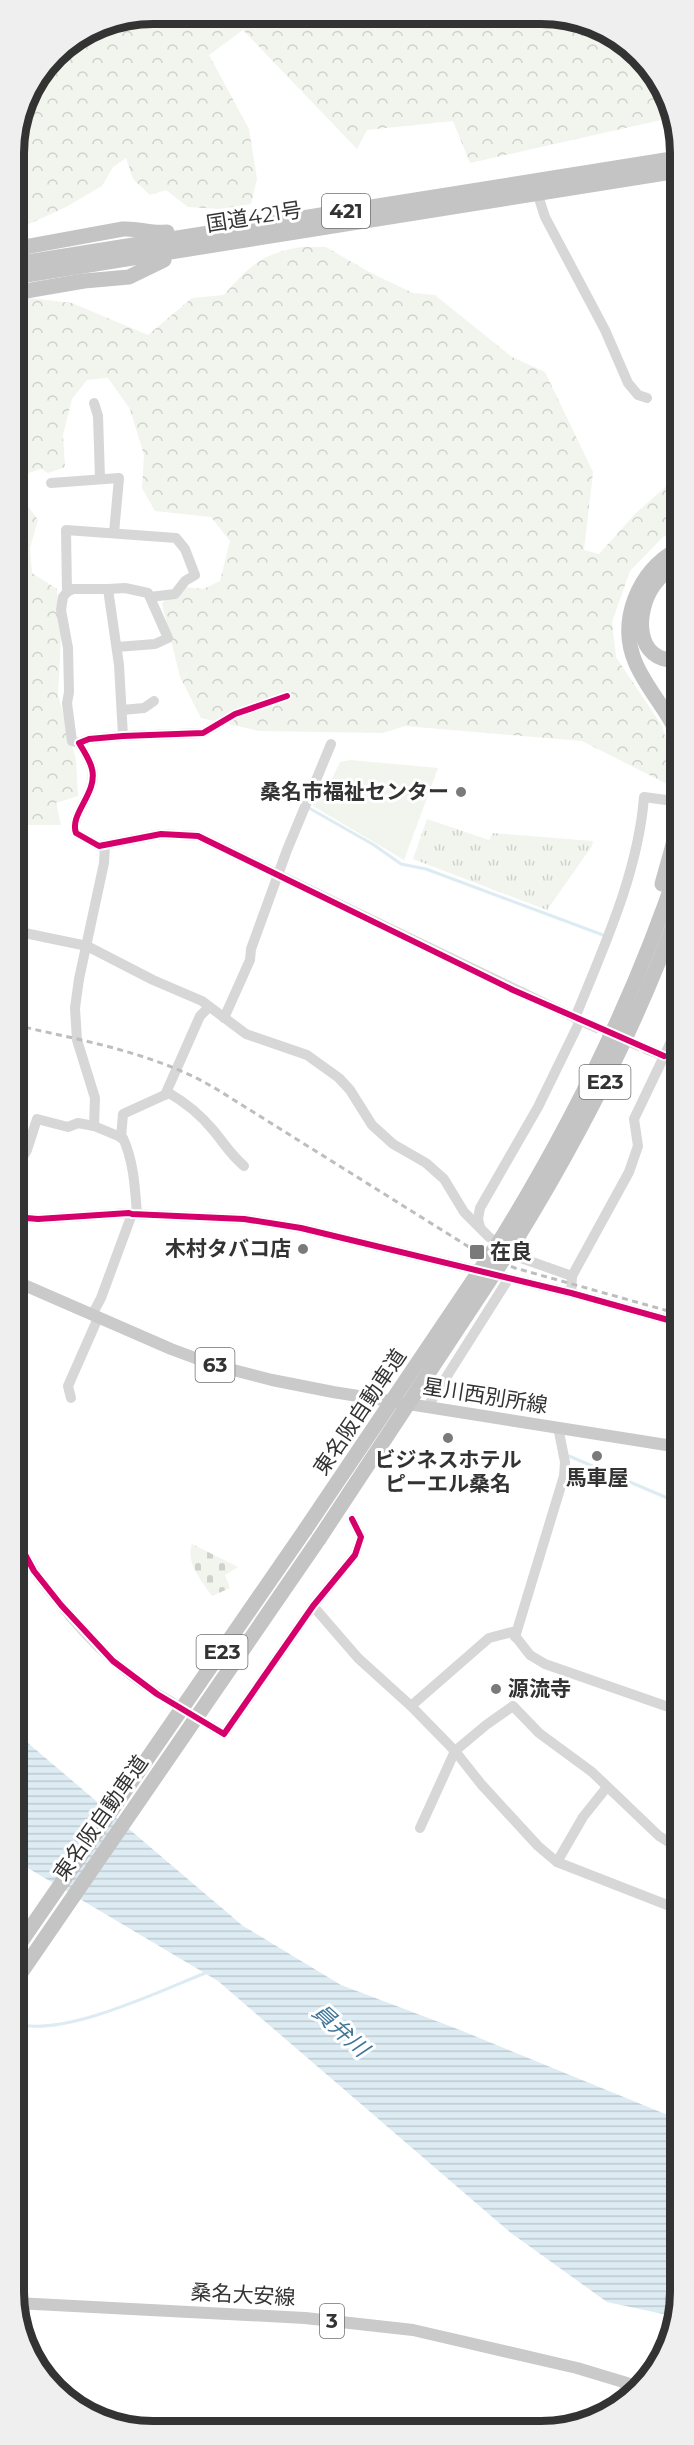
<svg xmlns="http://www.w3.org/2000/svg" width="694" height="2445" font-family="Montserrat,'Noto Sans JP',sans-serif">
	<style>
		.grass { fill: url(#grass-tufts) }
		.forest { fill: url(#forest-crowns) }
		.cemetery { fill: url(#cemetery-stones) }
		.garden { fill: #f1f5ed }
		.water { fill: url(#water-rules) }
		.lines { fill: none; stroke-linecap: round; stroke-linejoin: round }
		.stream { stroke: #ddebf3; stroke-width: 3 }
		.minor-tunnel { stroke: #d6d6d6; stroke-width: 10; stroke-dasharray: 10 5; stroke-linecap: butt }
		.minor { stroke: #d7d7d7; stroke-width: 10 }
		.major { stroke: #cacaca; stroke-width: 12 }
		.highway { stroke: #c4c4c4; stroke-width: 15 }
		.rail { stroke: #bebebe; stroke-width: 3; stroke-dasharray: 6 4.5; stroke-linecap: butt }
		.highway-bridge { stroke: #c4c4c4; stroke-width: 15 }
		.cycleway-casing { stroke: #fff; stroke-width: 10 }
		.cycleway { stroke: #d6006c; stroke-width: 6 }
		.poi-dot { fill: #7a7a7a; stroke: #fff; stroke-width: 2 }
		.labels { text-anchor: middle; stroke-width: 6; stroke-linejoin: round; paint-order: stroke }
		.shield { fill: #fff; stroke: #707070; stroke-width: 1.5 }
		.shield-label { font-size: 20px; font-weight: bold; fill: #333 }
		.street-label { font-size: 21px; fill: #333; stroke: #fff }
		.poi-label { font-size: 21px; font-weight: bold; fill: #333; stroke: #fff; text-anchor: end }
		.water-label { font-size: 22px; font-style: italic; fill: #3f7597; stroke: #fff }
		.rim { fill: none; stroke: #333; stroke-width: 8 }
	</style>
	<defs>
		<pattern id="grass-tufts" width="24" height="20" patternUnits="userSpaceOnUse" patternTransform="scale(1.5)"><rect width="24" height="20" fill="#f1f5ed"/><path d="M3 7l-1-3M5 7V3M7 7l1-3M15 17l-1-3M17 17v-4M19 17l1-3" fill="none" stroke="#cfd2cc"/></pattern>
		<pattern id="forest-crowns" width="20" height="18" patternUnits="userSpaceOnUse" patternTransform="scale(1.5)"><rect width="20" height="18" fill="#f1f5ed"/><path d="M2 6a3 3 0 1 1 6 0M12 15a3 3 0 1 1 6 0" fill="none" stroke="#cfd2cc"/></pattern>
		<pattern id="cemetery-stones" width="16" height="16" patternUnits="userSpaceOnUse" patternTransform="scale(1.5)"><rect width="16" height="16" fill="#f1f5ed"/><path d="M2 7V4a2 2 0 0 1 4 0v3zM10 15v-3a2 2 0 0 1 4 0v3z" fill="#cfd2cc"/></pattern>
		<pattern id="water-rules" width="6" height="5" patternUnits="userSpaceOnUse" patternTransform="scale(1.5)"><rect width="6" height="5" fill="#ddebf3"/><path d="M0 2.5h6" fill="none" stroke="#becad1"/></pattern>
	</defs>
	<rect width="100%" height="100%" fill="#fff"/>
	<polygon class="grass" points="427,819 489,840 493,833 593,841 592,846 547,910 413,859"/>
	<g class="forest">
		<polygon points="153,14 568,16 640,55 663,98 661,120 470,163 453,121 367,130 357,149 243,30 209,55 249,129 257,179 251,204 219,209 188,207 166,190 150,195 133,179 126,158 113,167 102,186 64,208 22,227 14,228 14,144 24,99 55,54 100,24"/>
		<path d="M 301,247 L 326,247 L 369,272 L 413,293 L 435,295 L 512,357 L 545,372 L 593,472 L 584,550 L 599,554 L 636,513 L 678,476 L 678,534 L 664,536 L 630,571 L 612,622 L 616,657 L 662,726 L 668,746 L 671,786 L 582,741 L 405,726 L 383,733 L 259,731 L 201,718 L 180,677 L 162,604 L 176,586 L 203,589 L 220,581 L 230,541 L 211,517 L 155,511 L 142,488 L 144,455 L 130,409 L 108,378 L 87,380 L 72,399 L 63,435 L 65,467 L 48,473 L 41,469 L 19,476 L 14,487 L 38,520 L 30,548 L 32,573 L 57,589 L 61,637 L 58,695 L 76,760 L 78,796 L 56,803 L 61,825 L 15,825 L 14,296 L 72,303 L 148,335 L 192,298 L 224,295 C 250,265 262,254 301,247 Z"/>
	</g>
	<path class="cemetery" d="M 192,1544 L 238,1567 L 225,1575 L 230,1588 L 212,1596 C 202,1581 185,1562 192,1544 Z"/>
	<polygon class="garden" points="350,760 438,768 404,860 313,806 318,794 328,787 340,762"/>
	<polygon class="water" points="15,1732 243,1926 341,1985 460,2030 680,2120 680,2301 677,2317 607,2302 511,2233 218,1981 16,1861"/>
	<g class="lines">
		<g class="stream">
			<polyline points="309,808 374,845 401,864 426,869 603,935"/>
			<polyline points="569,1456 679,1503"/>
			<path d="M 16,2024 C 66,2037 159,1991 208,1972"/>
		</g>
		<g class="minor-tunnel">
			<polyline points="666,800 679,803"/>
			<polyline points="590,1025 646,1049"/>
		</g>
		<g class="minor">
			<polyline points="536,189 545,217 605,330 628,383 638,395 647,398"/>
			<polyline points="94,403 98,416 100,478"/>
			<polyline points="51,483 119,478 114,533"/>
			<polyline points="108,589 125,588 148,593 168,638 155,644 117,647"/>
			<polyline points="67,592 63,597 61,610 68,648 69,692 67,703 72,741 79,743"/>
			<path d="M 287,696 L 235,714 L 203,733 L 123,736 L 89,739 L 79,743 C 84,751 90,760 92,769 C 98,793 69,814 76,833 L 99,846 L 161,834 L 198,836 L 590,1025"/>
			<polyline points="122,710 144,708 154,701"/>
			<polyline points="123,736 119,665 108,589 73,589 67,592 66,530 176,538 185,549 195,575 185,581 175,594 150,597"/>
			<polyline points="15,931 87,946 153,980 202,1001 246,1034 307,1055 339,1078 350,1090 372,1125 393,1144 426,1163 444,1179 464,1212 489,1237 518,1257 572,1276"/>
			<polyline points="224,1018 250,960 251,949 287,850 331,744"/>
			<path d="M 575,1018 C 603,948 638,874 644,797 L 666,800"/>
			<polyline points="646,1049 664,1056"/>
			<polyline points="165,1095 200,1016 209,1007"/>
			<polyline points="94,1126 95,1098 77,1040 75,1008 79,979 104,863 105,845"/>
			<path d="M 121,1138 L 123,1114 L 169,1093 C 186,1103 200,1114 213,1130 C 224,1143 230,1154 244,1166"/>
			<path d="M 15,1166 L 17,1167 L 27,1150 L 37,1119 L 68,1127 L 78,1123 L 94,1126 L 123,1138 C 134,1162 135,1189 137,1214"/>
			<polyline points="15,1217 38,1219 129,1213 132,1214 244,1219 301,1228 571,1293 679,1323"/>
			<polyline points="480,1227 478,1219 480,1208 538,1107 580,1021"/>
			<polyline points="571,1293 572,1276 629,1172 638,1146 634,1119 679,1025"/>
			<polyline points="92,1315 101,1298 132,1214"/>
			<polyline points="71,1398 68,1386 98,1318"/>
			<polyline points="428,1406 509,1278"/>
			<path d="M 15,1544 C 24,1551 28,1560 34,1570 C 40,1580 48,1589 56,1599 C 87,1639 127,1678 172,1702"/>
			<polyline points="313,1606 358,1658 411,1706 455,1751 481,1784 538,1846 557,1862 680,1910"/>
			<polyline points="515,1637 564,1476 565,1462 558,1427"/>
			<polyline points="411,1706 489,1638 512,1632 530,1655 545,1664 680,1711"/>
			<polyline points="209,1725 224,1734 313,1606 355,1555 361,1537 352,1519"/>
			<polyline points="420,1828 455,1751 486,1725 513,1706 539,1733 592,1772 659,1836 680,1849"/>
			<polyline points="557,1862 583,1817 607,1787"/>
			<polyline points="622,2398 626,2383"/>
		</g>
		<g class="major">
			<polyline points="15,1281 171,1349 214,1365 272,1380 333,1392 679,1447"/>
			<polyline points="16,2303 305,2318 413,2330 577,2368 640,2387"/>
		</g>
		<g class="highway">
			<path d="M 14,249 L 123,229 C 139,228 151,234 167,232"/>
			<polyline points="14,264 678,158"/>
			<polyline points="14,277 678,171"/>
			<polyline points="14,293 84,281 129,277 164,260"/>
			<path d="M 678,549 C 638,571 617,621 636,664 C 647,689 667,710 679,736"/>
			<path d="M 678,561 C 670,568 661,575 654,585 C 635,611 634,663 678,660"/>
			<polyline points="662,884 679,823"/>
			<path d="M 501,1239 C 574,1120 635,997 679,864"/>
			<path d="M 513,1245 C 579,1138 636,1028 679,909"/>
			<polyline points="16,1949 305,1530"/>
			<polyline points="16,1980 319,1539"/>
		</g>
		<path class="rail" d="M 15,1025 C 84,1041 157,1053 218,1090 L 477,1252 L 515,1268 L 679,1314"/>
		<g class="highway-bridge">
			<polyline points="305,1530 501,1239"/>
			<polyline points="319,1539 513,1245"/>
		</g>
		<g class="cycleway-casing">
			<g id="cycleway">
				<path d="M 287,696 L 235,714 L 203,733 L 123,736 L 89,739 L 79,743 C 84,751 90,760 92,769 C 98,793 69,814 76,833 L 99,846 L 161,834 L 198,836 L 513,990 L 664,1056"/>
				<polyline points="15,1217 38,1219 129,1213 132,1214 244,1219 301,1228 571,1293 679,1323"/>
				<polyline points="15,1544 22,1549 34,1571 61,1605 113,1661 157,1694 224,1734 313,1606 355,1555 361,1537 352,1519"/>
			</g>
		</g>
		<use href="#cycleway" class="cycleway"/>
	</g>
	<g class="poi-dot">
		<circle cx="461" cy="792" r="6"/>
		<circle cx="303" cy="1249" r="6"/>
		<rect x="469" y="1244" width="16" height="16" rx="3"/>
		<circle cx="448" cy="1438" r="6"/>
		<circle cx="597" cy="1456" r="6"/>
		<circle cx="496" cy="1689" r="6"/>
	</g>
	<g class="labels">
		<g class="shield">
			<rect x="322" y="194" width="48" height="34" rx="4.5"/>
			<rect x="579.5" y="1065" width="51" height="34" rx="4.5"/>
			<rect x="195.5" y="1348" width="39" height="34" rx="4.5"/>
			<rect x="196.5" y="1635" width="51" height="34" rx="4.5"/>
			<rect x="320" y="2304" width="24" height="34" rx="4.5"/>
		</g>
		<g class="shield-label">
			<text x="346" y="218">421</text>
			<text x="605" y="1089">E23</text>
			<text x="215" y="1372">63</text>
			<text x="222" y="1659">E23</text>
			<text x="332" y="2328">3</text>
		</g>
		<g class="street-label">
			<text transform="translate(254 217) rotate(-9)" y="7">国道421号</text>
			<text transform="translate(485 1396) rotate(9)" y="7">星川西別所線</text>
			<text transform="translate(360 1412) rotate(-56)" y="7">東名阪自動車道</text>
			<text transform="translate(101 1818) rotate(-55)" y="7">東名阪自動車道</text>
			<text transform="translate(243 2295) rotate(3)" y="7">桑名大安線</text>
		</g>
		<g class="poi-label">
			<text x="449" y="799">桑名市福祉センター</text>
			<text x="291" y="1256">木村タバコ店</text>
			<text x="490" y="1259" text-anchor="start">在良</text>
			<text x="448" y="1467" text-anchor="middle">ビジネスホテル<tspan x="448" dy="24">ピーエル桑名</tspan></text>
			<text x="597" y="1485" text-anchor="middle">馬車屋</text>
			<text x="508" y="1696" text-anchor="start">源流寺</text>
		</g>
		<g class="water-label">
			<text transform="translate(341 2030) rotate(42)" y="8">員弁川</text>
		</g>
	</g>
	<path d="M0 0H694V2445H0ZM153 24H541A129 129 0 0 1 670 153V2292A129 129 0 0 1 541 2421H153A129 129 0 0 1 24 2292V153A129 129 0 0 1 153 24Z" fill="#efefef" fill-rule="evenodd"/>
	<path class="rim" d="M153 24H541A129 129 0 0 1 670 153V2292A129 129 0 0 1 541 2421H153A129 129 0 0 1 24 2292V153A129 129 0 0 1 153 24Z"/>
</svg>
